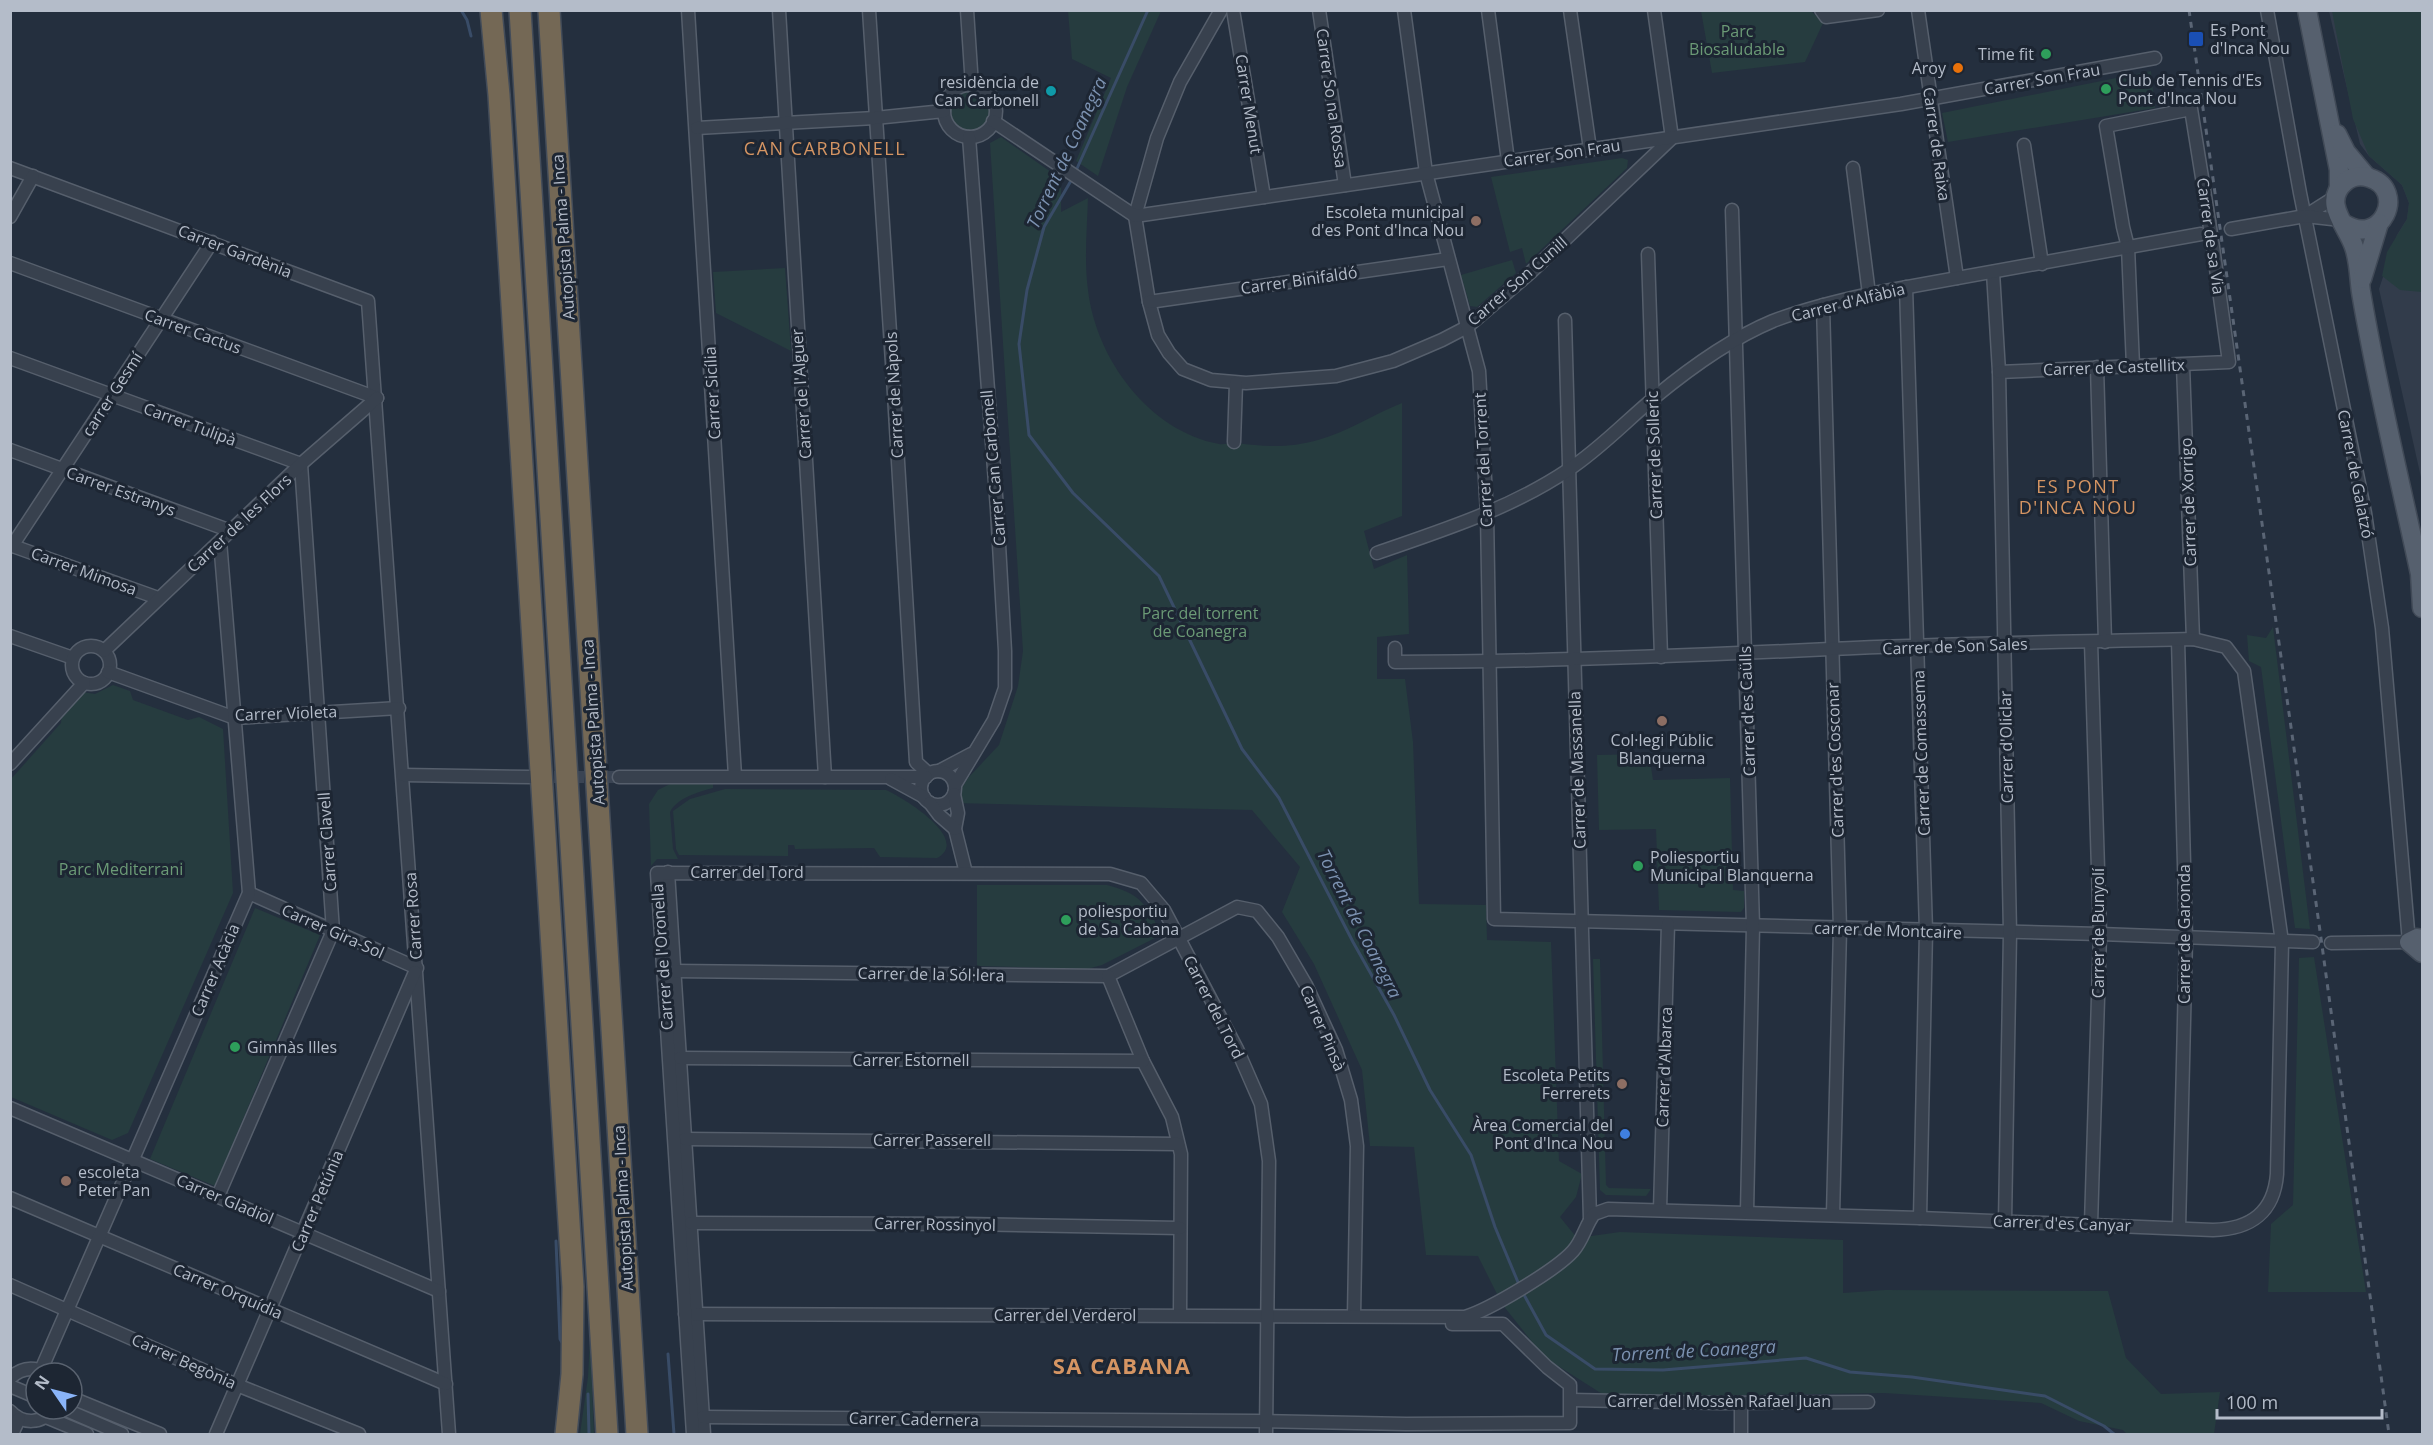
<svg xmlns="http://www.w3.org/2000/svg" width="2433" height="1445" font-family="'Open Sans',sans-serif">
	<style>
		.airport { fill: #323c4b }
		.green { fill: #263c3f }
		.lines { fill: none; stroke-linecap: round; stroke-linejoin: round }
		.stream { stroke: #394c67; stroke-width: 3 }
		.street-tunnel { stroke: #3a4453; stroke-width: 12; stroke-dasharray: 12 6; stroke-linecap: butt }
		.street-casing { stroke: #565f6c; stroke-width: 15 }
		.primary-casing { stroke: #414a57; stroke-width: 21 }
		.highway-casing { stroke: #434c59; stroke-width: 24 }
		.street { stroke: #38414e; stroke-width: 12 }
		.primary { stroke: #56606e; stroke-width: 18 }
		.highway { stroke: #746855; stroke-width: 21 }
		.rail { stroke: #5a6575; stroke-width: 3; stroke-dasharray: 6 6; stroke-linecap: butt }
		.street-bridge-casing { stroke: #565f6c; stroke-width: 15; stroke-linecap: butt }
		.street-bridge { stroke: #38414e; stroke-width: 12 }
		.transit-dot { fill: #1a4fb4; stroke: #1d2633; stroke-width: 2 }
		.leisure-dot { fill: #2e9e5b; stroke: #1d2633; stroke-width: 2 }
		.food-dot { fill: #e8710a; stroke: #1d2633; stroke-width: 2 }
		.culture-dot { fill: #0f9aa8; stroke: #1d2633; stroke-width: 2 }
		.education-dot { fill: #8d6e63; stroke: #1d2633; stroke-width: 2 }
		.shop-dot { fill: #3f7fe0; stroke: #1d2633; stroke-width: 2 }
		.labels { text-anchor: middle; stroke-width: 6; stroke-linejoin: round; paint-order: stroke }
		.poi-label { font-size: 16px; fill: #b4bcc9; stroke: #1d2633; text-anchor: start }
		.park-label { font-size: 16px; fill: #6b9a76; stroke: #1d2633 }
		.street-label { font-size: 16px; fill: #b4bcc9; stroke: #1d2633 }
		.neighbourhood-label { font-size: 18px; letter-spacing: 1.5px; fill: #d59563; stroke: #1d2633 }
		.water-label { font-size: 18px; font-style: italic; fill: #7c92b1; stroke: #1d2633 }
		.district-label { font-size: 22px; font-weight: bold; letter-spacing: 1.5px; fill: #d59563; stroke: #1d2633 }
	</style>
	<rect width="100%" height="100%" fill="#242f3e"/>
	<polygon class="airport" points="2329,11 2422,11 2422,482 2379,289 2397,235 2407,219 2409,203 2402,185 2369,156 2360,144"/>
	<g class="green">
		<polygon points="1068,11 1161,11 1127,87 1098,176 1076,161 1111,78 1072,59"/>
		<polygon points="1701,11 1811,11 1823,23 1805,62 1712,73"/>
		<polygon points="2332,11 2422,11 2422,292 2400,290 2382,276 2387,252 2407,219 2409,203 2402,185 2369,156 2353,119"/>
		<polygon points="2151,71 2155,108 1948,142 1942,113"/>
		<circle cx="971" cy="111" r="20"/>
		<path d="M 1001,137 L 1061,179 L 1061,212 L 1088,198 C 1087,229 1084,260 1088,290 C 1096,359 1149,431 1219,444 C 1225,445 1231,442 1237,443 C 1265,447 1290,448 1318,440 C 1347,432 1374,414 1402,403 L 1402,516 L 1364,531 L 1374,569 L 1407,555 L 1409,634 L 1377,637 L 1377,679 L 1405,679 L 1413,742 L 1419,904 L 1486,905 L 1487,940 L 1551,942 L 1559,1161 L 1582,1174 L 1576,1197 L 1560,1217 L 1577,1238 L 1620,1232 L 1843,1240 L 1843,1293 L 1885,1290 L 2108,1291 L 2126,1358 L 2161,1394 L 2220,1392 L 2214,1434 L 2127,1434 L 2123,1430 L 2079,1421 L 2041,1403 L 1884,1393 L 1607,1397 L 1544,1357 L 1502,1304 L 1478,1256 L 1426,1255 L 1414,1147 L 1370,1146 L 1362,1070 L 1314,964 L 1282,912 L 1300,867 L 1252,810 L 953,803 L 968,778 L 999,745 L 1018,686 L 1023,651 L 990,143 Z"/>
		<polygon points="1622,158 1628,160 1627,168 1526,264 1522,248 1510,252 1491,177"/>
		<polygon points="1512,260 1516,273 1477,307 1470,306 1461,275"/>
		<polygon points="785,268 791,351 716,313 713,272"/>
		<polygon points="2273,627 2310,929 2295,928 2261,667 2249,661 2247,635 2266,638"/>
		<polygon points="113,685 130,691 133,700 188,720 199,717 223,729 233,893 128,1133 112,1140 11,1097 11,779 61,723 62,711 82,692 95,694"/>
		<polygon points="1649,754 1653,780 1730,778 1733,890 1744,891 1744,908 1741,912 1659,910 1656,829 1599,830 1597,755"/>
		<path d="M 670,784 L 713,784 L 713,788 C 698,792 677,798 670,812 L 673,849 L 678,859 L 657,859 L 651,866 L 649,804 L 658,790 Z"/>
		<path d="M 725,789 L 886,790 C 902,797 972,839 937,858 L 880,857 L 874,848 L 795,849 L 794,845 L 788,845 L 788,856 L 679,855 L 676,849 L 673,811 L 690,799 Z"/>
		<path d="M 977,885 L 1107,885 C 1137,893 1146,902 1159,930 L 1155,938 L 1102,965 L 1087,969 L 977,966 Z"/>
		<polygon points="255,908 320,935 215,1186 150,1159"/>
		<polygon points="2314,957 2366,1292 2268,1292 2271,1224 2293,1205 2299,958"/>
		<polygon points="1593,959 1600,959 1606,1185 1609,1188 1651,1189 1646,1196 1606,1195 1600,1190"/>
		<polygon points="590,1341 594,1434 580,1434 588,1377"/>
	</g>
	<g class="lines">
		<g class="stream">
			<polyline points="461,10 467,20 471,36"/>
			<polyline points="1075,173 1148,10"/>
			<polyline points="1072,179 1044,227 1027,290 1019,344 1029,435 1073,493 1159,576 1242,749 1279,798 1353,942 1394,1015 1430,1090 1471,1155 1495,1227 1520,1287"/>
			<polyline points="556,1241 560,1339 564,1346"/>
			<polyline points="1523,1293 1546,1335 1595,1369 1663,1370 1806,1358 1850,1372 1912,1377 2045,1396 2104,1426 2114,1434"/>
			<polyline points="668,1354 674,1434"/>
			<polyline points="588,1394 589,1434"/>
		</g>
		<polyline class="street-tunnel" points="536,777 619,777"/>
		<g class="street-casing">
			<g id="street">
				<polyline points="688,10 735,776"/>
				<polyline points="779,10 825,777"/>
				<polyline points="869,10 893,378 916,762 929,774"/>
				<polyline points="967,10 972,86"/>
				<polyline points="1221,10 1180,82 1157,138 1135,216 1149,302 1158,335 1169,353 1183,369 1211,380 1246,383 1336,376 1393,361 1442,340 1467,327 1531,272 1672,138 1654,10"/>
				<polyline points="1233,10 1264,197"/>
				<polyline points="1319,10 1345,185"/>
				<polyline points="1404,10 1426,173 1479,371 1487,514 1494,919 2100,934 2313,942"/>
				<polyline points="1488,10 1508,161"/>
				<polyline points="1570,10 1590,149"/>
				<polyline points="1821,10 1826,17 1878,10"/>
				<polyline points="1918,10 1957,278"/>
				<polyline points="2267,10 2300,193 2365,513 2382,628 2409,942 2331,943"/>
				<circle cx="970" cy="111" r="26"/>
				<polyline points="993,121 1135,216 1901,104 2155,58"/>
				<polyline points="697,128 875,118 944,111"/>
				<polyline points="2024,145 2042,264"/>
				<polyline points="10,168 368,301 449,1434"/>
				<polyline points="1853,168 1869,294"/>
				<polyline points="1732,210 1753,926 1747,1212"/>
				<polyline points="2305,216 2335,197"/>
				<polyline points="10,217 33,176"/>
				<polyline points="2231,229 2305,216 2341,220"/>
				<polyline points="1648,254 1661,657"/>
				<polyline points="10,263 377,398"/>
				<polyline points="1993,272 1999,372 2010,933 2005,1222"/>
				<polyline points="1906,287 1926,931 1920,1218"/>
				<polyline points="1149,302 1448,259"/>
				<polyline points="1823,305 1840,929 1833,1215"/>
				<polyline points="1565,320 1590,1219"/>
				<polyline points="10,358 301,464 333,931 218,1196"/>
				<polyline points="2183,365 2193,639"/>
				<polyline points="2133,366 2128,247 2123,227 2106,126 2191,109 2209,221"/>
				<polyline points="2097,367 2105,642"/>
				<polyline points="1999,372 2229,362 2213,247"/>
				<polyline points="1234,442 1236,383"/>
				<polyline points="10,450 231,531"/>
				<polyline points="10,545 158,598"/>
				<polyline points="12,546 212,242"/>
				<path d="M 1377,553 C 1443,530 1510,509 1568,470 C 1600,449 1626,421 1655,397 C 1690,368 1730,339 1773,321 C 1804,309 1837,301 1869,294 L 2201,234"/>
				<polyline points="10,636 73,658"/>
				<polyline points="2178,640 2186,938 2179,1228"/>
				<polyline points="2091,642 2100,934 2091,1224"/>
				<circle cx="91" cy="665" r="19"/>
				<polyline points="104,651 301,464 377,398"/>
				<polyline points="108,672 235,718 399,708"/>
				<polyline points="10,764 84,683"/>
				<polyline points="939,771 971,754"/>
				<circle cx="938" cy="788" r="17"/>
				<polyline points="403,775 531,777"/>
				<polyline points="619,777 926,777"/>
				<polyline points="891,779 924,797"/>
				<polyline points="955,785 994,720 1005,688 1005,651 997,509 969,137"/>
				<polyline points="954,794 958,813 955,829 966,873"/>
				<polyline points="930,803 939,815 955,829"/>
				<polyline points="668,872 704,1434"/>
				<polyline points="249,893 417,968"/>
				<polyline points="674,971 1108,976 1237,907 1257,911 1278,937 1306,985 1336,1050 1351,1100 1357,1146 1354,1316"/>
				<polyline points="1108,976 1143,1061 1172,1117 1181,1154 1180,1315"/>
				<polyline points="680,1058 1143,1061"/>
				<polyline points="10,1108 439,1291"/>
				<polyline points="685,1139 1178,1144"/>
				<polyline points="10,1198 446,1384"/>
				<polyline points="1660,1210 1668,924"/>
				<polyline points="691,1223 965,1224 1180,1228"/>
				<polyline points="10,1285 237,1385 359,1434"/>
				<path d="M 685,1314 L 1465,1317 C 1489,1310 1556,1270 1573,1251 C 1583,1240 1585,1226 1594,1214 L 1608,1209 L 1920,1218 L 2213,1230 C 2251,1229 2274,1212 2277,1174 L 2282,942 L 2244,671 L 2226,647 L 2193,639 C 2073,642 1951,643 1830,649 C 1685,656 1540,662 1395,662 L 1395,648"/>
				<polyline points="41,1370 249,893 220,541"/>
				<path d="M 10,1378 C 21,1368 33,1366 46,1373"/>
				<polyline points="10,1386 36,1397"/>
				<polyline points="72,1398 160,1434"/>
				<polyline points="1571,1400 1721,1403 1868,1402"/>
				<polyline points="64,1409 122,1434"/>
				<path d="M 10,1411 C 23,1425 42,1424 53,1409"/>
				<polyline points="46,1417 87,1434"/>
				<polyline points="703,1417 1255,1421 1406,1424 1570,1423 1570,1385 1547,1367 1503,1324 1452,1324"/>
				<polyline points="12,1434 19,1419"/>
				<polyline points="216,1434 415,972"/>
				<polyline points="693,1434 657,873 1110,874 1141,883 1164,910 1237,1049 1261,1104 1269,1161 1266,1434"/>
				<polyline points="1741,1434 1741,1403"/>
			</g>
		</g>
		<g class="primary-casing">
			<g id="primary">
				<polyline points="2307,10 2339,170 2339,188"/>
				<polyline points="2337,134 2346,152 2366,176"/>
				<path d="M 2343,223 C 2382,249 2407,190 2370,178 C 2362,175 2352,176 2345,182 C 2321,202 2348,227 2354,247 C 2359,261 2359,278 2361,292 C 2377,387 2400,480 2420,574 L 2422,608"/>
				<polyline points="2362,279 2379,223"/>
				<polyline points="2422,939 2417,938 2409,942 2422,953"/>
			</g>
		</g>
		<g class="highway-casing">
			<g id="highway">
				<polyline points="491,10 499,95 573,1287 572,1374 566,1434"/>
				<polyline points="520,10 607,1434"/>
				<polyline points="549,10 637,1434"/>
			</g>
		</g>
		<use href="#street" class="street"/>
		<use href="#primary" class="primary"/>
		<use href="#highway" class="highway"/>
		<polyline class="rail" points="2189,10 2320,931 2389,1434"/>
		<g class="street-bridge-casing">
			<polyline id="street-bridge" points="2209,221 2213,247"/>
		</g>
		<use href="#street-bridge" class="street-bridge"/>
	</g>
	<rect class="transit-dot" x="2188" y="31" width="16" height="16" rx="3"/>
	<g class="leisure-dot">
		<circle cx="2046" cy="54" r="6"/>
		<circle cx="2106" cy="89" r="6"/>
		<circle cx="1638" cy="866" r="6"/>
		<circle cx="1066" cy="920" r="6"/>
		<circle cx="235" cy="1047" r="6"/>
	</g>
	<circle class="food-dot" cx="1958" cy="68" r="6"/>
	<circle class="culture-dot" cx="1051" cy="91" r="6"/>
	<g class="education-dot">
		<circle cx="1476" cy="221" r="6"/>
		<circle cx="1662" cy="721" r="6"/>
		<circle cx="1622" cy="1084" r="6"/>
		<circle cx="66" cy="1181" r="6"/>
	</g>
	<circle class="shop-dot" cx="1625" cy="1134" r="6"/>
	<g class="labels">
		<g class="poi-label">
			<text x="2210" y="36">Es Pont<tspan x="2210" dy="18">d'Inca Nou</tspan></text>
			<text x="2034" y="60" text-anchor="end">Time fit</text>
			<text x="1946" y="74" text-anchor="end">Aroy</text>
			<text x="2118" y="86">Club de Tennis d'Es<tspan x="2118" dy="18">Pont d'Inca Nou</tspan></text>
			<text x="1039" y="88" text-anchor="end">residència de<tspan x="1039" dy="18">Can Carbonell</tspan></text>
			<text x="1464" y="218" text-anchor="end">Escoleta municipal<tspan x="1464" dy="18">d'es Pont d'Inca Nou</tspan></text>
			<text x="1662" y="746" text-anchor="middle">Col·legi Públic<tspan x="1662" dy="18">Blanquerna</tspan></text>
			<text x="1650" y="863">Poliesportiu<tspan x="1650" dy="18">Municipal Blanquerna</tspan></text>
			<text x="1078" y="917">poliesportiu<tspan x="1078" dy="18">de Sa Cabana</tspan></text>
			<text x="247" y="1053">Gimnàs Illes</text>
			<text x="1610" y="1081" text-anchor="end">Escoleta Petits<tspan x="1610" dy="18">Ferrerets</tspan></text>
			<text x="1613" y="1131" text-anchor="end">Àrea Comercial del<tspan x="1613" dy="18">Pont d'Inca Nou</tspan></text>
			<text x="78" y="1178">escoleta<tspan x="78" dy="18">Peter Pan</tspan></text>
		</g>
		<g class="park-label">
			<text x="1737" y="37">Parc<tspan x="1737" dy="18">Biosaludable</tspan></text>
			<text x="1200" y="619">Parc del torrent<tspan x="1200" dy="18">de Coanegra</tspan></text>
			<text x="121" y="875">Parc Mediterrani</text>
		</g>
		<g class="street-label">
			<text transform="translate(2042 79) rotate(-10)" y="6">Carrer Son Frau</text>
			<text transform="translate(1332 98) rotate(82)" y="6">Carrer So na Rossa</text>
			<text transform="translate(1249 104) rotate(81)" y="6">Carrer Menut</text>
			<text transform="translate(1937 144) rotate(82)" y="6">Carrer de Raixa</text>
			<text transform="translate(1562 153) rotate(-8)" y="6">Carrer Son Frau</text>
			<text transform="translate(2211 236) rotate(82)" y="6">Carrer de sa Via</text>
			<text transform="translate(563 237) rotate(-94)" y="6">Autopista Palma - Inca</text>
			<text transform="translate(235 251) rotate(21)" y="6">Carrer Gardènia</text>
			<text transform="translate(1299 280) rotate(-8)" y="6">Carrer Binifaldó</text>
			<text transform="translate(1517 281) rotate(-41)" y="6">Carrer Son Cunill</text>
			<text transform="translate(1848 302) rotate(-14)" y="6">Carrer d'Alfàbia</text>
			<text transform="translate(193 331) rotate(20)" y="6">Carrer Cactus</text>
			<text transform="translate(2114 367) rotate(-2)" y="6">Carrer de Castellitx</text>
			<text transform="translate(712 393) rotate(-93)" y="6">Carrer Sicília</text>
			<text transform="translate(112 394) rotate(-57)" y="6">carrer Gesmí</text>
			<text transform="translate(801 394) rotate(-94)" y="6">Carrer de l'Alguer</text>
			<text transform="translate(894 395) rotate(-93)" y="6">Carrer de Nàpols</text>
			<text transform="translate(190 424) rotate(20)" y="6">Carrer Tulipà</text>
			<text transform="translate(1654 455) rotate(-92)" y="6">Carrer de Solleric</text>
			<text transform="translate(1483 460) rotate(-93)" y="6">Carrer del Torrent</text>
			<text transform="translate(993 468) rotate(-95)" y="6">Carrer Can Carbonell</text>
			<text transform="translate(2356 474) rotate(79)" y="6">Carrer de Galatzó</text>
			<text transform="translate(121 491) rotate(20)" y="6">Carrer Estranys</text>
			<text transform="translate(2188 502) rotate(-92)" y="6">Carrer de Xorrigo</text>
			<text transform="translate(239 523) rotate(-43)" y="6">Carrer de les Flors</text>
			<text transform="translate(84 571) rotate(20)" y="6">Carrer Mimosa</text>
			<text transform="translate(1955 646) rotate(-2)" y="6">Carrer de Son Sales</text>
			<text transform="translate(1747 711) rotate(-92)" y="6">Carrer d'es Caülls</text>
			<text transform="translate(286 713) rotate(-2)" y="6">Carrer Violeta</text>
			<text transform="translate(593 722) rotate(-94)" y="6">Autopista Palma - Inca</text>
			<text transform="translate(2006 747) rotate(-91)" y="6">Carrer d'Oliclar</text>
			<text transform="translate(1921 753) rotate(-92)" y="6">Carrer de Comassema</text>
			<text transform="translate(1835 760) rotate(-92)" y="6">Carrer d'es Cosconar</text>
			<text transform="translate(1577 770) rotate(-92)" y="6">Carrer de Massanella</text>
			<text transform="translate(327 842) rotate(-94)" y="6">Carrer Clavell</text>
			<text x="747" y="878">Carrer del Tord</text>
			<text transform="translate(413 916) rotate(-94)" y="6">Carrer Rosa</text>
			<text transform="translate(1888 930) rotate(2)" y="6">carrer de Montcaire</text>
			<text transform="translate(333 931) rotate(24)" y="6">Carrer Gira-Sol</text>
			<text transform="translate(2098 933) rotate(-90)" y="6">Carrer de Bunyolí</text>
			<text transform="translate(2184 934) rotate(-90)" y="6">Carrer de Garonda</text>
			<text transform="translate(662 957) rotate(-94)" y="6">Carrer de l'Oronella</text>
			<text transform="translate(215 970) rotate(-67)" y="6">Carrer Acàcia</text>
			<text transform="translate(931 974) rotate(1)" y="6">Carrer de la Sól·lera</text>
			<text transform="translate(1214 1007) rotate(63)" y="6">Carrer del Tord</text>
			<text transform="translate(1323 1028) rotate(67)" y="6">Carrer Pinsà</text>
			<text x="911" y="1066">Carrer Estornell</text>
			<text transform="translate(1664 1067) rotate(-88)" y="6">Carrer d'Albarca</text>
			<text x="932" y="1146">Carrer Passerell</text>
			<text transform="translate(225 1199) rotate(23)" y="6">Carrer Gladiol</text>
			<text transform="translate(317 1201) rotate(-67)" y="6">Carrer Petúnia</text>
			<text transform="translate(623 1208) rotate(-93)" y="6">Autopista Palma - Inca</text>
			<text transform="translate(2062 1223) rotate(2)" y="6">Carrer d'es Canyar</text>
			<text transform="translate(935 1224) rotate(1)" y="6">Carrer Rossinyol</text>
			<text transform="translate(228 1291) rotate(23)" y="6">Carrer Orquídia</text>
			<text x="1065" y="1321">Carrer del Verderol</text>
			<text transform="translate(184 1361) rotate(24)" y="6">Carrer Begònia</text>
			<text x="1719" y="1407">Carrer del Mossèn Rafael Juan</text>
			<text transform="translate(914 1419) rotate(1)" y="6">Carrer Cadernera</text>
		</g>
		<g class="neighbourhood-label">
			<text x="825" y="155">CAN CARBONELL</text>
			<text x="2078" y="493">ES PONT<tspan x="2078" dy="21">D'INCA NOU</tspan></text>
		</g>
		<g class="water-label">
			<text transform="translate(1067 153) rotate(-65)" y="6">Torrent de Coanegra</text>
			<text transform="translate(1359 924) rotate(63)" y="6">Torrent de Coanegra</text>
			<text transform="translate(1694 1351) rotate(-3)" y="6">Torrent de Coanegra</text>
		</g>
		<g class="district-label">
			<text x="1122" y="1374">SA CABANA</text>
		</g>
	</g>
	<rect width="2433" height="1445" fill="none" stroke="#b4bcc9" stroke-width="24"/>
	<g transform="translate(54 1391) rotate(305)"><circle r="28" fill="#1d2633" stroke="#59626f" stroke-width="1.5"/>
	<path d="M0-4.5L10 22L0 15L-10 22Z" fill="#8ab4f8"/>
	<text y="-9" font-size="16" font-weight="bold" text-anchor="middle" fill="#b4bcc9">N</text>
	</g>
	<path d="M2217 1409v9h165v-9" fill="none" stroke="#b4bcc9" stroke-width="3"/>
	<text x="2226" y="1409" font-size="18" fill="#b4bcc9" stroke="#1d2633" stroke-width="4.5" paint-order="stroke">100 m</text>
</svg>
